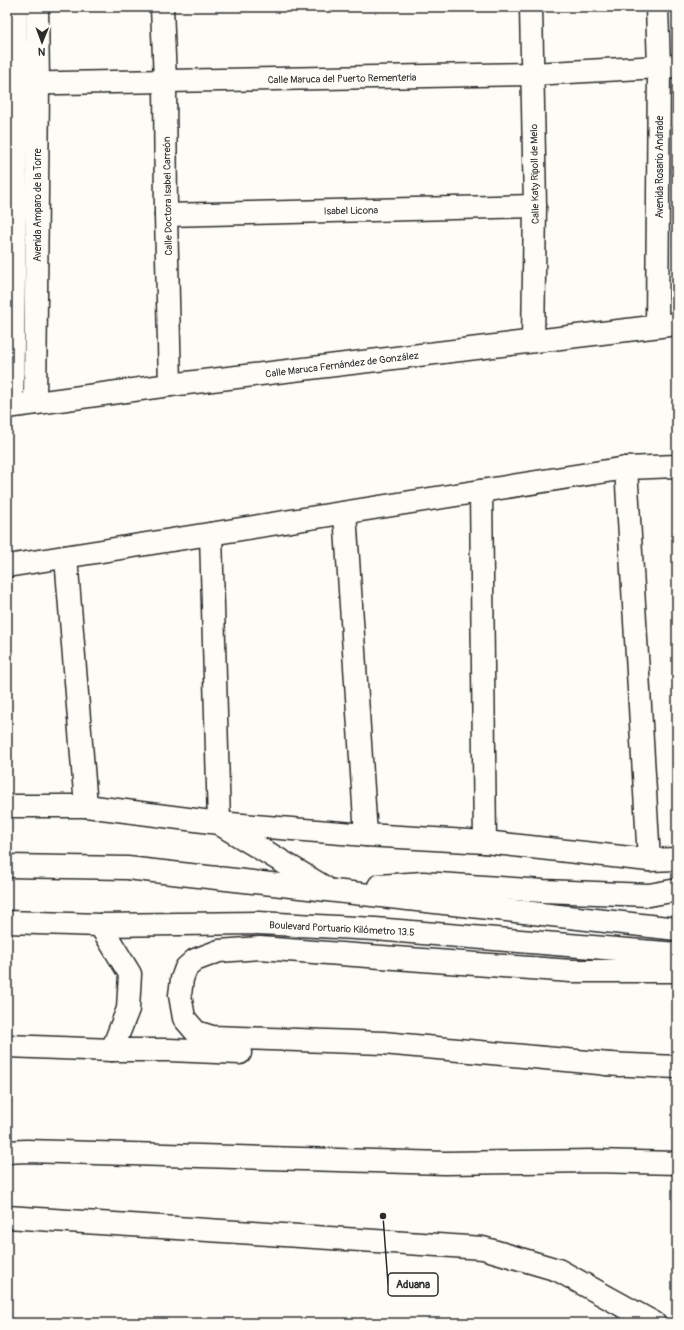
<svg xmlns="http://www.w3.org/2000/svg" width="684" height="1330" font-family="Pangolin,sans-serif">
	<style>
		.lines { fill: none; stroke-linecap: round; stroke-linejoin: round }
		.minor-casing { stroke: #2b2b2b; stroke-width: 25 }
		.highway-casing { stroke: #2b2b2b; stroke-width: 25 }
		.minor { stroke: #fdfcf7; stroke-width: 22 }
		.highway { stroke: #fdfcf7; stroke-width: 22 }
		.labels { text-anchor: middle; stroke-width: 3.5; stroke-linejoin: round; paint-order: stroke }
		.street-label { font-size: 10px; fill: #2b2b2b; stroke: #fdfcf7 }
		.leader { fill: none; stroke: #2b2b2b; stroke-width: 1.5 }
		.callout-dot { fill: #2b2b2b; stroke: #fdfcf7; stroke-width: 1.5 }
		.callout { fill: #fdfcf7; stroke: #2b2b2b; stroke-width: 1.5 }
		.callout-label { font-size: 11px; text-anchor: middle; font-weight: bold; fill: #2b2b2b }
	</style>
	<rect width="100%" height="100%" fill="#fdfcf7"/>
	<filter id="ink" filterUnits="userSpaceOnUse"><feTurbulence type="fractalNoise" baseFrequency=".025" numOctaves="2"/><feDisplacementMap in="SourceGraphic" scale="8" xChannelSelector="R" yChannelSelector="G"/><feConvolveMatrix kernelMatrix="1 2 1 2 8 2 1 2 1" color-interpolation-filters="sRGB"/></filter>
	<g filter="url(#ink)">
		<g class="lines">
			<g class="minor-casing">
				<g id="minor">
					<polyline points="162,7 165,81 166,215 170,385"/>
					<polyline points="531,7 535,206 533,341"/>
					<polyline points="657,7 659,67 657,326"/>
					<polyline points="7,84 532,74 677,66"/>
					<polyline points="166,215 535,206"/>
					<polyline points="35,403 38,84 37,7"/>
					<polyline points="12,406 17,84 15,7"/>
					<polyline points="7,407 170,385 677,324"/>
					<polyline points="626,468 649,860"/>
					<polyline points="481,491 485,842"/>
					<polyline points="345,513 366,835"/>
					<polyline points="211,534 219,823"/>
					<polyline points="66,557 86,806"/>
					<polyline points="7,566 626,468 677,466"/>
					<polyline points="7,806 86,806 219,823 366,835 485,842 649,860 677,859"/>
					<polyline points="223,826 324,887"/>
					<polyline points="7,866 127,868 677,929"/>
					<polyline points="379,886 423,883 543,891 649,895 677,890"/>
					<polyline points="7,1152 26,1151 445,1163 594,1161 677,1163"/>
					<polyline points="7,1217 483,1248 558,1270 654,1323"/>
				</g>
			</g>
			<g class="highway-casing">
				<g id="highway">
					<polyline points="7,922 100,925 258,923 317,926 375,929 677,954"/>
					<polyline points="100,925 130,974 128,1009 112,1050"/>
					<polyline points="7,1046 112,1050 169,1050 240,1053"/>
					<polyline points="606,1064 677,1067"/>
					<polyline points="620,1065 383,1043 212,1037 196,1032 184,1018 180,995 182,979 186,968 195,960 219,951 260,948 571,971 677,971"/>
				</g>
			</g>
			<use href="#minor" class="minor"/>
			<use href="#highway" class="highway"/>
		</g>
	</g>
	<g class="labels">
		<g class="street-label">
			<text transform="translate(342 78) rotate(-1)" y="4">Calle Maruca del Puerto Rementeria</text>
			<text transform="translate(659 167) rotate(-90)" y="4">Avenida Rosario Andrade</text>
			<text transform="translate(534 174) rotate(-91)" y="4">Calle Katy Ripoll de Melo</text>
			<text transform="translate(167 196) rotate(-91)" y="4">Calle Doctora Isabel Carreón</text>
			<text transform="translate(37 205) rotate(-90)" y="4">Avenida Amparo de la Torre</text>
			<text transform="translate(351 210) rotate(-1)" y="4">Isabel Licona</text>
			<text transform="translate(342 364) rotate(-7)" y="4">Calle Maruca Fernández de González</text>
			<text transform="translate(342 928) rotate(3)" y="4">Boulevard Portuario Kilómetro 13.5</text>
		</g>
	</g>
	<path class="leader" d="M383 1216L388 1284"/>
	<circle class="callout-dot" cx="383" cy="1216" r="4"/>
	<rect class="callout" x="388" y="1273" width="50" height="23" rx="4"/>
	<g class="callout-label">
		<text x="413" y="1288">Aduana</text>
	</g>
	<rect width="684" height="1330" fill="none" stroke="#fdfcf7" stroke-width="24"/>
	<rect x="12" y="12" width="660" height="1306" fill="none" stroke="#2b2b2b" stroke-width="1.5" filter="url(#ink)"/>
	<g transform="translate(42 42) rotate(181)" stroke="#fdfcf7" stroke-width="3" paint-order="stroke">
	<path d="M0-3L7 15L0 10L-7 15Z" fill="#2b2b2b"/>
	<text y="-6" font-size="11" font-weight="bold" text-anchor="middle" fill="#2b2b2b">N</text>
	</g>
</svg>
